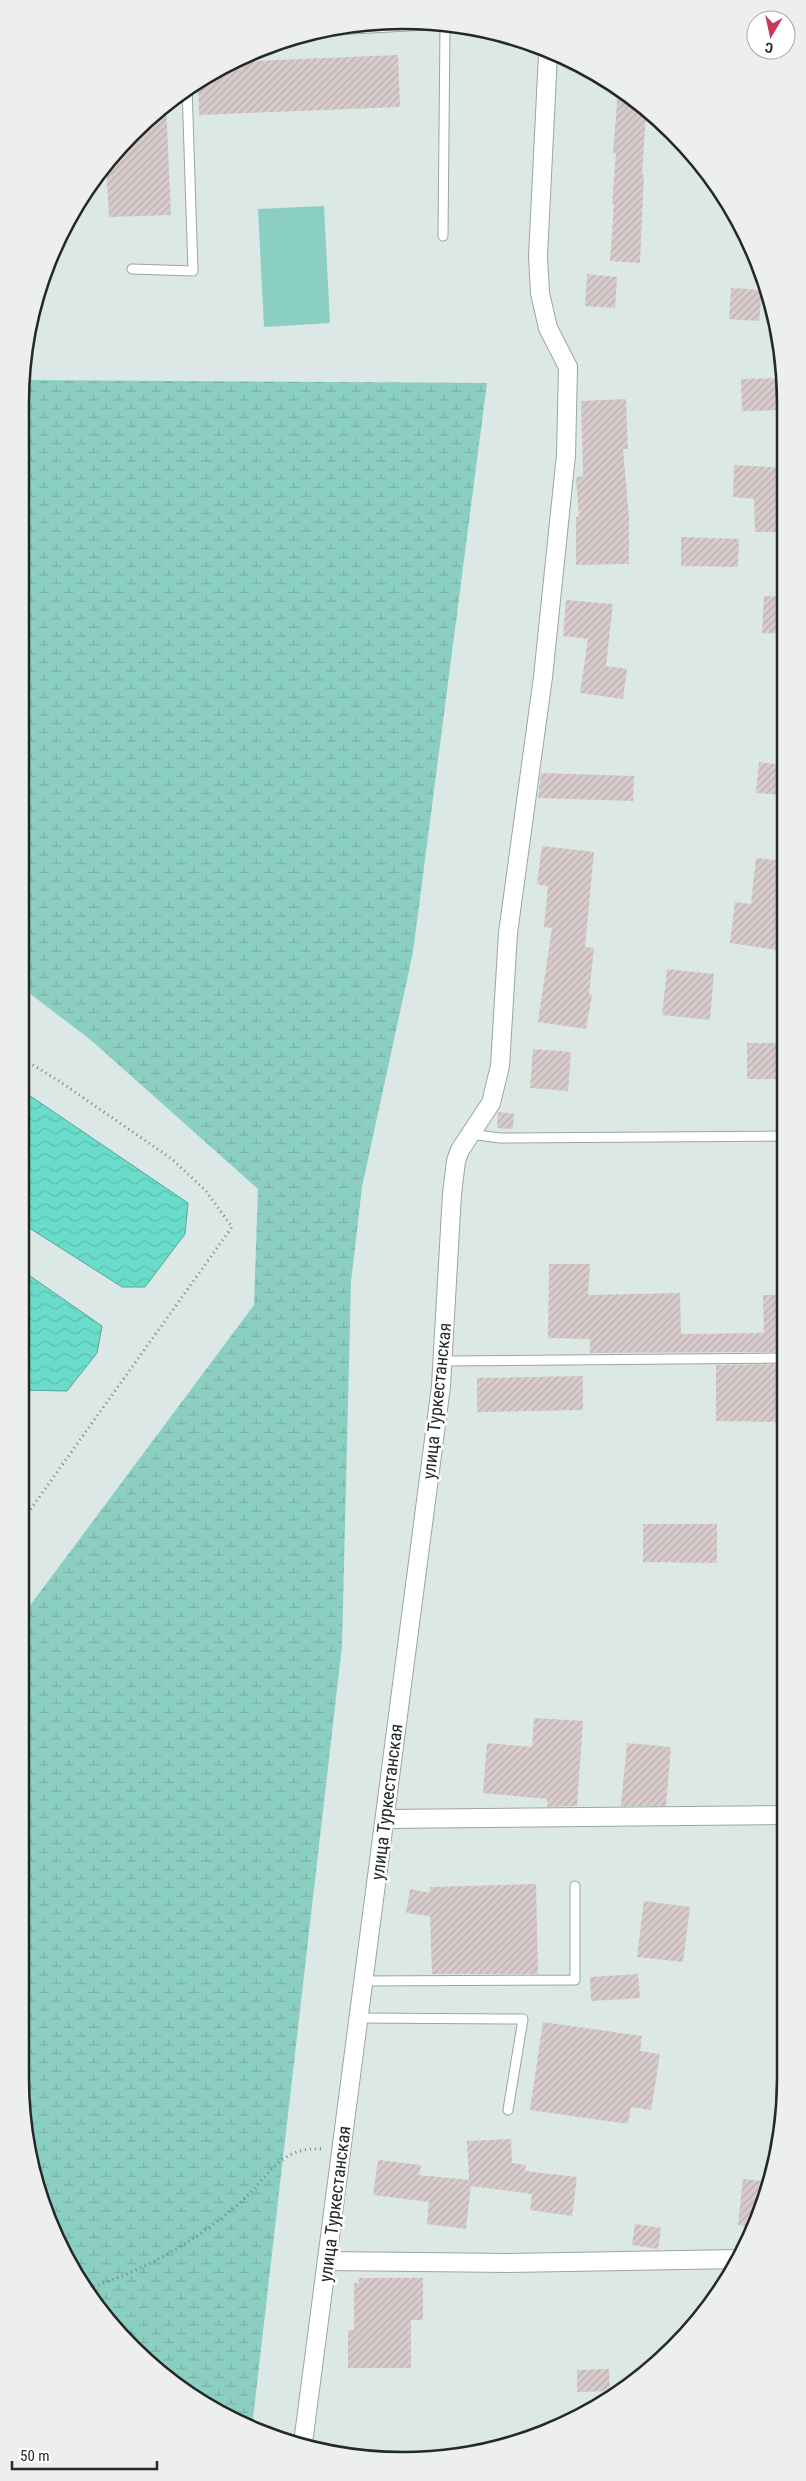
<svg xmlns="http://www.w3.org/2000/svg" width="806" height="2481" font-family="'Roboto Condensed',sans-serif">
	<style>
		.wetland { fill: url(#wetland-marsh) }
		.pitch { fill: #8bcfc2 }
		.water { fill: url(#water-waves); stroke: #55a799 }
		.building { fill: url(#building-hatch) }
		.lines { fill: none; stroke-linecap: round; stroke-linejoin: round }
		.service-casing { stroke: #9aa6a4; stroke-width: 11 }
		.minor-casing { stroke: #9aa6a4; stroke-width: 20 }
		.path { stroke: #7a8280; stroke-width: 3; stroke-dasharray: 1 4; stroke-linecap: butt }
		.service { stroke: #fff; stroke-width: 9 }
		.minor { stroke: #fff; stroke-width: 18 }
		.labels { text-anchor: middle; stroke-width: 5; stroke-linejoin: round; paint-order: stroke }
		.street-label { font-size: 18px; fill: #242928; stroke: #fff }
		.rim { fill: none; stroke: #242928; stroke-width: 2.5 }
	</style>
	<defs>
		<pattern id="wetland-marsh" width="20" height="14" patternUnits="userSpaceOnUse" patternTransform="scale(1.25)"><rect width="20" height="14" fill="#8bcfc2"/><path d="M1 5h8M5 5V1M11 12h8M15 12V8" fill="none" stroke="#78b2a7"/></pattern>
		<pattern id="water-waves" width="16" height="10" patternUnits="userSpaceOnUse" patternTransform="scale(1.25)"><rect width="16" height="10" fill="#6addca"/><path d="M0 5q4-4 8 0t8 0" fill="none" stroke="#5cbeae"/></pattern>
		<pattern id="building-hatch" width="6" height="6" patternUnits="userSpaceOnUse" patternTransform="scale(1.25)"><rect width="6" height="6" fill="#d8cbcb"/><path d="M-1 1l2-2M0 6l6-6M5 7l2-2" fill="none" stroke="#b9aeae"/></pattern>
	</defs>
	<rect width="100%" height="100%" fill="#dbe8e5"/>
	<polygon class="wetland" points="22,380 487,383 413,952 362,1187 351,1282 342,1646 252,2427 233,2421 170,2382 115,2331 49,2224 27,2152 20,2078 20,1619 254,1305 258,1189 92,1041 20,986 20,403"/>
	<polygon class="pitch" points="324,206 330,323 264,327 258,209"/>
	<g class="water">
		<polygon points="20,1089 188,1203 185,1234 145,1287 122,1287 20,1222"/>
		<polygon points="20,1269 102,1326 97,1353 67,1391 20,1390"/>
	</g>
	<g class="building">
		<polygon points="398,55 400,107 199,115 198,80 233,62"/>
		<polygon points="618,90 646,114 642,175 644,175 640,263 610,261 614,204 612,204 616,153 613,153"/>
		<polygon points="166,104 171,215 109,217 106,164 132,132"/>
		<polygon points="587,274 617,277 615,308 585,306"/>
		<polygon points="731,288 762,290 759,321 729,319"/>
		<polygon points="783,378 783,410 742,411 741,379"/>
		<polygon points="626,399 628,449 623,449 629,517 629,564 576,565 576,517 579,517 576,477 583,476 581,401"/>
		<polygon points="734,465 783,468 783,532 755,532 754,499 733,497"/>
		<polygon points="681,537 739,539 738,567 681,566"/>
		<polygon points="764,596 783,597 783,634 762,633"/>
		<polygon points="566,600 613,604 606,666 627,669 623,699 580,693 588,639 563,636"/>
		<polygon points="759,762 783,765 784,795 756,793"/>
		<polygon points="541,773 634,776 633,801 538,798"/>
		<polygon points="542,846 594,852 585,947 594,948 589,994 592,995 586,1029 538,1022 552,928 544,927 548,886 537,884"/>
		<polygon points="756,858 784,861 784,951 730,943 735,902 751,904"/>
		<polygon points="667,969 714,974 710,1020 662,1015"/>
		<rect x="747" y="1043" width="37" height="36"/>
		<polygon points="533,1049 571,1052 568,1091 530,1088"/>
		<polygon points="498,1112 514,1114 513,1129 497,1128"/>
		<polygon points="549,1264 590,1264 588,1295 680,1293 681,1334 764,1333 763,1295 784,1295 785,1352 590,1353 590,1339 548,1338"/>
		<polygon points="785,1364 785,1422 716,1421 716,1365"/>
		<polygon points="583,1376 583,1410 477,1412 477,1378"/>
		<polygon points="643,1524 717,1524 717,1563 643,1562"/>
		<polygon points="534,1718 583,1721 577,1806 547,1807 547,1799 483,1793 487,1743 532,1747"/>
		<polygon points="627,1743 671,1747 666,1806 621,1806"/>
		<polygon points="536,1884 538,1974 432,1974 430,1916 406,1913 410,1889 430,1893 430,1887"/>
		<polygon points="644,1901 690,1907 683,1962 637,1957"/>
		<polygon points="638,1974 640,1998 591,2001 590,1977"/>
		<polygon points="543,2022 642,2036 640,2051 660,2054 651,2110 631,2107 628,2124 530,2110"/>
		<polygon points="511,2139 512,2163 526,2165 525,2171 577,2177 572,2216 530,2210 532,2194 471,2186 466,2229 427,2224 429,2202 373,2195 378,2160 421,2165 419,2175 469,2180 467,2141"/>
		<polygon points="743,2179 770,2182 756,2227 738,2225"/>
		<polygon points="635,2224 661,2228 658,2249 632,2245"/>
		<polygon points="359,2278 423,2278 423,2320 411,2320 411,2368 348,2368 348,2330 354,2330 354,2283 359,2283"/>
		<polygon points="609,2369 610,2391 577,2392 577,2370"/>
	</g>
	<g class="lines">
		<g class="service-casing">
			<g id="service">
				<polyline points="315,31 445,24"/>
				<polyline points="443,236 445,24"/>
				<polyline points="132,269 193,271 187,87"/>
				<polyline points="470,1134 500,1138 784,1136"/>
				<polyline points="443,1361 785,1358"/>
				<polyline points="364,1981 575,1980 575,1886"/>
				<polyline points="359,2018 523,2019 508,2110"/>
			</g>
		</g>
		<g class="minor-casing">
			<g id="minor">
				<polyline points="385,1819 785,1815"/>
				<polyline points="327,2261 509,2263 739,2259"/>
				<polyline points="303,2443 441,1386 452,1194 456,1161 460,1150 491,1103 500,1066 508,933 543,677 566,455 568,367 548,328 540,293 538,256 548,54"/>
			</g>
		</g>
		<g class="path">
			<polyline points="20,1057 59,1081 172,1159 206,1191 232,1227 20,1524"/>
			<path d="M 89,2288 C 126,2276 163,2259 195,2237 C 212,2226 232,2211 246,2197 C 271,2172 283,2146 323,2149"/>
		</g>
		<use href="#service" class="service"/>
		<use href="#minor" class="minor"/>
	</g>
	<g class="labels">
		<g class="street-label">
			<text transform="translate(437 1401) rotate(-84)" y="6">улица Туркестанская</text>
			<text transform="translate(387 1802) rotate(-83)" y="6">улица Туркестанская</text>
			<text transform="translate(335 2204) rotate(-83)" y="6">улица Туркестанская</text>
		</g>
	</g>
	<path d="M0 0H806V2481H0ZM403 29H403A374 374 0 0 1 777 403V2078A374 374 0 0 1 403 2452H403A374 374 0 0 1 29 2078V403A374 374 0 0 1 403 29Z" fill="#edeeee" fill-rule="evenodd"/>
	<path class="rim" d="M403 29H403A374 374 0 0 1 777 403V2078A374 374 0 0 1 403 2452H403A374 374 0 0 1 29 2078V403A374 374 0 0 1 403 29Z"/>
	<g transform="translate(771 35) rotate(189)"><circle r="24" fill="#ffffff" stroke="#a7a9a9"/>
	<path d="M0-4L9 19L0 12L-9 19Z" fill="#c83857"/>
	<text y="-8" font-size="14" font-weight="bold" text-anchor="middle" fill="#242928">С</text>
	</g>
	<path d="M12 2461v8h145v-8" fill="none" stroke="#242928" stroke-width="2.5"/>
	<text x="20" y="2461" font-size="15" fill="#242928" stroke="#ffffff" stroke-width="4" paint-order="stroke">50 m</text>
</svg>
